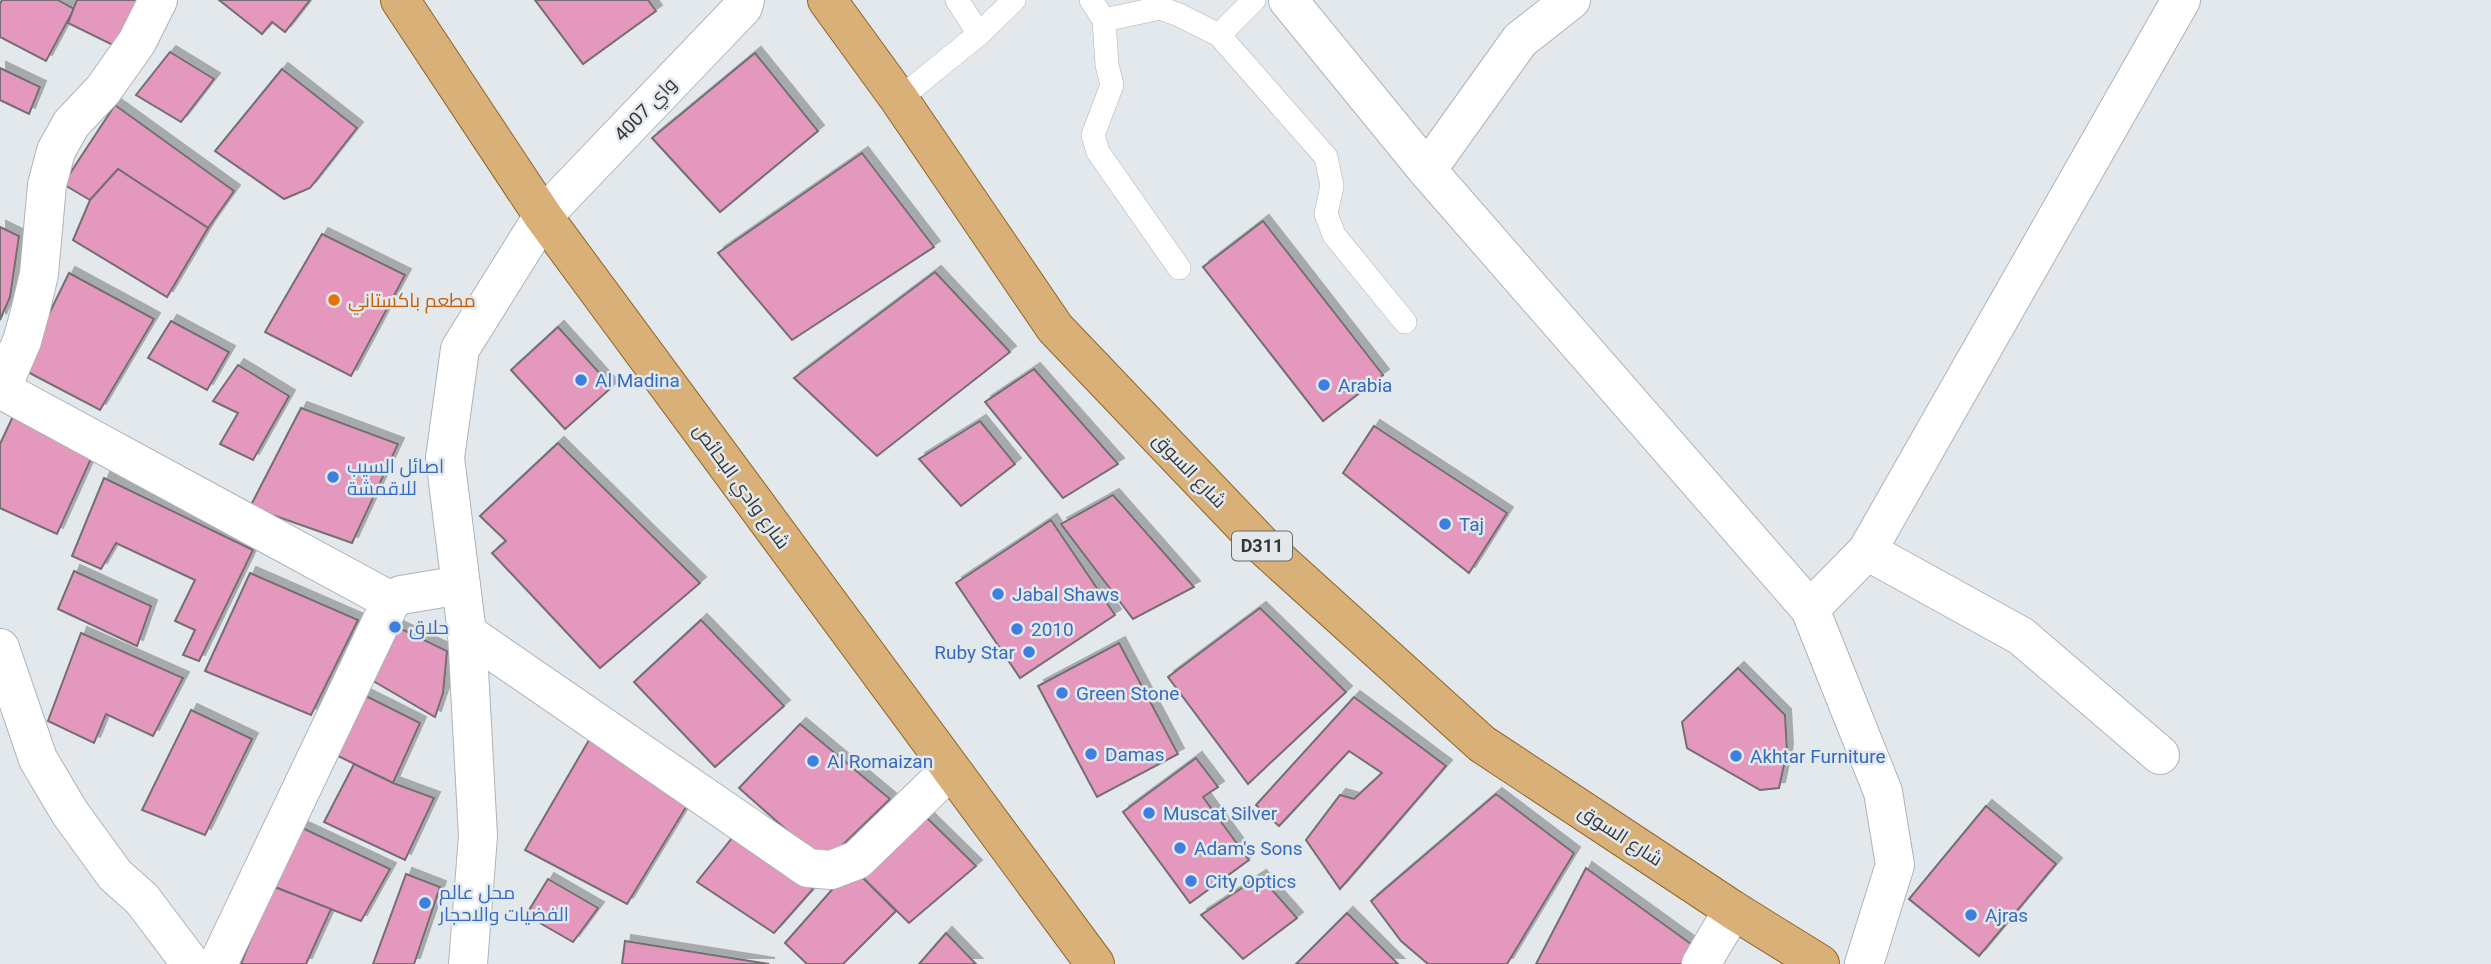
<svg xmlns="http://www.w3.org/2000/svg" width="2491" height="964" font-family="Roboto,Cairo,sans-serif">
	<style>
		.building { fill: #e498bd; stroke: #746e71; stroke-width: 2; filter: url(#shadow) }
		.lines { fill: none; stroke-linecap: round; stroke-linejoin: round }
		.service-casing { stroke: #aeb3b7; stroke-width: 24 }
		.minor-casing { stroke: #aeb3b7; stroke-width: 40 }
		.tertiary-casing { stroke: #aeb3b7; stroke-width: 40 }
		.primary-casing { stroke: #8f6427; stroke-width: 40 }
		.service { stroke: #fff; stroke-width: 23 }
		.minor { stroke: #fff; stroke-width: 38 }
		.tertiary { stroke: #fff; stroke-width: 38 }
		.primary { stroke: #d9b178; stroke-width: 38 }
		.food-dot { fill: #e8710a; stroke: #e3e8ec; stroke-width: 2.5 }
		.shop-dot { fill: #3f7fe0; stroke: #e3e8ec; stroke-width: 2.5 }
		.labels { text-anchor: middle; stroke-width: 5; stroke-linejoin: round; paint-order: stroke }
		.shield { fill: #e3e8ec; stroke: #686b6e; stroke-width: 2 }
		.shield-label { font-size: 18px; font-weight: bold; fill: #343638 }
		.street-label { font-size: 19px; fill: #343638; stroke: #e3e8ec }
		.food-label { font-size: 19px; fill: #c56008; stroke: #e3e8ec; text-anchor: start }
		.shop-label { font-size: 19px; fill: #366cbe; stroke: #e3e8ec; text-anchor: start }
	</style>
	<defs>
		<filter id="shadow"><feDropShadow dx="6" dy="-6" stdDeviation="0" flood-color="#0004"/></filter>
	</defs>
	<rect width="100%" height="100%" fill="#e3e8ec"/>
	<g class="building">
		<polygon points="2,0 58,0 74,9 46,61 0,37 0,4"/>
		<polygon points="77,0 145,0 121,49 68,23"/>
		<polygon points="219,0 310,0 285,32 272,22 262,34"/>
		<polygon points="535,0 648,0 656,11 583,64"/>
		<polygon points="170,52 214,79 181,122 136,95"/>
		<polygon points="755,53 818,131 720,212 652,138"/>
		<polygon points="0,68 40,87 29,114 0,100"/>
		<polygon points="282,69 357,128 310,188 284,199 215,151"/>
		<polygon points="115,105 234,191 208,228 118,169 90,200 63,184"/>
		<polygon points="862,153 934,247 792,340 718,253"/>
		<polygon points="118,169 208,228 167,297 73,240 90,200"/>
		<polygon points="1263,221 1383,375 1323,421 1203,267"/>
		<polygon points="0,227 19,236 10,297 0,320"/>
		<polygon points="322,234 405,275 351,376 265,332"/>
		<polygon points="935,272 1010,352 877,456 794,378"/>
		<polygon points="69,273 154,319 100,410 22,369"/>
		<polygon points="171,321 229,352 207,390 148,358"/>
		<polygon points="558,327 612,387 565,429 511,370"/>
		<polygon points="238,365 289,396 253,460 220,444 238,413 213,401"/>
		<polygon points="1034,369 1118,464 1063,498 985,402"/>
		<polygon points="301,408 398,444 352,543 250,507"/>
		<polygon points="14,414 94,452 57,534 0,508 0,444"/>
		<polygon points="980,421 1015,464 961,506 919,459"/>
		<polygon points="1374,426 1507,513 1469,573 1343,473"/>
		<polygon points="558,443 700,583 600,668 492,553 506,541 480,516"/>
		<polygon points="104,478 253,550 199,661 183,655 195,630 175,621 195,580 116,543 101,569 72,556"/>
		<polygon points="1113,495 1194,587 1133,619 1061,524"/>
		<polygon points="1051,520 1115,615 1020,678 956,583"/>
		<polygon points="74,571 151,606 137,646 58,609"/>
		<polygon points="250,573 358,620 311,715 205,671"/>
		<polygon points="1260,608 1346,692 1248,784 1168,677"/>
		<polygon points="701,620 784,706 715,767 634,682"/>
		<polygon points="391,624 447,651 443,693 435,717 363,675"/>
		<polygon points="81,633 183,678 153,736 106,714 94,743 48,721"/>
		<polygon points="1119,643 1178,754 1097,797 1038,686"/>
		<polygon points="1738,668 1785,715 1787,751 1779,788 1760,790 1687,748 1682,722"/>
		<polygon points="356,691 420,723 393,783 324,749"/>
		<polygon points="1354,697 1446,766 1340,889 1306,840 1340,795 1354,799 1382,773 1349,751 1279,826 1256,805"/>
		<polygon points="191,710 252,739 205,835 142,810"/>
		<polygon points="800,724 890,799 824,863 739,788"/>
		<polygon points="589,740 694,794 627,904 525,850"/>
		<polygon points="1196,758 1218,787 1203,797 1249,860 1190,903 1123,812"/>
		<polygon points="354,764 393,783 434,798 405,860 324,822"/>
		<polygon points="1496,794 1574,853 1507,964 1428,964 1401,941 1371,901"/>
		<polygon points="1986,806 2056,864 1979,956 1909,899"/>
		<polygon points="917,808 976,866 909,923 852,867"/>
		<polygon points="298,826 390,869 361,921 272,886"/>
		<polygon points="732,838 813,889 774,933 697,882"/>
		<polygon points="852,867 896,911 843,964 807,964 785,943"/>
		<polygon points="1586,868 1698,949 1688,964 1536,964"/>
		<polygon points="406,874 440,887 414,964 373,964"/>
		<polygon points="1260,876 1297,918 1243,959 1201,915"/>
		<polygon points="548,879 598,908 573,942 526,915"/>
		<polygon points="272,886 331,909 306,964 241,964"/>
		<polygon points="1347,913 1398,964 1296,964"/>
		<polygon points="946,933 976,964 919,964"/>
		<polygon points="625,941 769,964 622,964"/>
	</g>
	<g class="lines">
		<g class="service-casing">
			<g id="service">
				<polyline points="957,0 979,34"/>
				<polyline points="1091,0 1104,20 1107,65 1112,85 1093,135 1098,152 1179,268"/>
				<polyline points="1104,20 1160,8 1179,15 1219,35 1326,157 1332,186 1326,214 1334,235 1405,322"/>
				<polyline points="1219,35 1254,0"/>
				<polyline points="899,99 979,34 1014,0"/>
			</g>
		</g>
		<g class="minor-casing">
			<g id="minor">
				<polyline points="1288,0 1427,170 1810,609 1883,792 1895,865 1864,964"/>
				<polyline points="1427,170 1520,40 1571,0"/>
				<polyline points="2,390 391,601"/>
				<polyline points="0,392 22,341 30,312 39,274 47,185 56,151 71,124 103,90 137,42 158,0"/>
				<polyline points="1867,551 2021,636 2160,755"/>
				<polyline points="1810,609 1867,551 2181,0"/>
				<polyline points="467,633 808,868 831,870 857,860 950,770"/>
				<polyline points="0,648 38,759 70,813 115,875 142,899 191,964"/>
				<polyline points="218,964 391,601 401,595 461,585"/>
				<polyline points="1701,964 1733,910"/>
			</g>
		</g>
		<g class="tertiary-casing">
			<polyline id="tertiary" points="468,964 478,836 467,633 445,458 460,349 543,216 743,7 745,0"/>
		</g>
		<g class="primary-casing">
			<g id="primary">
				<polyline points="400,0 543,216 1095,964"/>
				<polyline points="827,0 899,99 1055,328 1262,545 1482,744 1733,910 1820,964"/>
			</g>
		</g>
		<use href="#service" class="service"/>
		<use href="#minor" class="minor"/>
		<use href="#tertiary" class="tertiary"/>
		<use href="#primary" class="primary"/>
	</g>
	<circle class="food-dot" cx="334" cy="300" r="7"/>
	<g class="shop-dot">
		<circle cx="581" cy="380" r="7"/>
		<circle cx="1324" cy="385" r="7"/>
		<circle cx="333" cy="477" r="7"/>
		<circle cx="1445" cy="524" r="7"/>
		<circle cx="998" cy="594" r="7"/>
		<circle cx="395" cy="627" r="7"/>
		<circle cx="1017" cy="629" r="7"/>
		<circle cx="1029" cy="652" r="7"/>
		<circle cx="1062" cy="693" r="7"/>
		<circle cx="1091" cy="754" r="7"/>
		<circle cx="1736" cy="756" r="7"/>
		<circle cx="813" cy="761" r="7"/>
		<circle cx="1149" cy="813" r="7"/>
		<circle cx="1180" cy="848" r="7"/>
		<circle cx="1191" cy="881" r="7"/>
		<circle cx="425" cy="903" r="7"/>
		<circle cx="1971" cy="915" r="7"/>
	</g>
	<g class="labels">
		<rect class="shield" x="1232" y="531.5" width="60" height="29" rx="5"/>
		<g class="shield-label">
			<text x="1262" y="552">D311</text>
		</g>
		<g class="street-label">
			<text transform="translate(645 109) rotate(-46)" y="7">واي 4007</text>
			<text transform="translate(1190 470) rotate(46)" y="7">شارع السوق</text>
			<text transform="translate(742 486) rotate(54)" y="7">شارع وادي البحائص</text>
			<text transform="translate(1621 835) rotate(33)" y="7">شارع السوق</text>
		</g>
		<g class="food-label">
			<text x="348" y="307">مطعم باكستاني</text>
		</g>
		<g class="shop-label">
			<text x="595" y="387">Al Madina</text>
			<text x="1338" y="392">Arabia</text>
			<text x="347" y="473">اصائل السيب<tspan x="347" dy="22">للاقمشة</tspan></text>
			<text x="1459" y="531">Taj</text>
			<text x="1012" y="601">Jabal Shaws</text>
			<text x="409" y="634">حلاق</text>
			<text x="1031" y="636">2010</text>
			<text x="1015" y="659" text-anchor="end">Ruby Star</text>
			<text x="1076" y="700">Green Stone</text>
			<text x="1105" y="761">Damas</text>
			<text x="1750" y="763">Akhtar Furniture</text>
			<text x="827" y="768">Al Romaizan</text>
			<text x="1163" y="820">Muscat Silver</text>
			<text x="1194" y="855">Adam's Sons</text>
			<text x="1205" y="888">City Optics</text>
			<text x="439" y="899">محل عالم<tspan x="439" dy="22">الفضيات والاحجار</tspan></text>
			<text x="1985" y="922">Ajras</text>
		</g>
	</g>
</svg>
